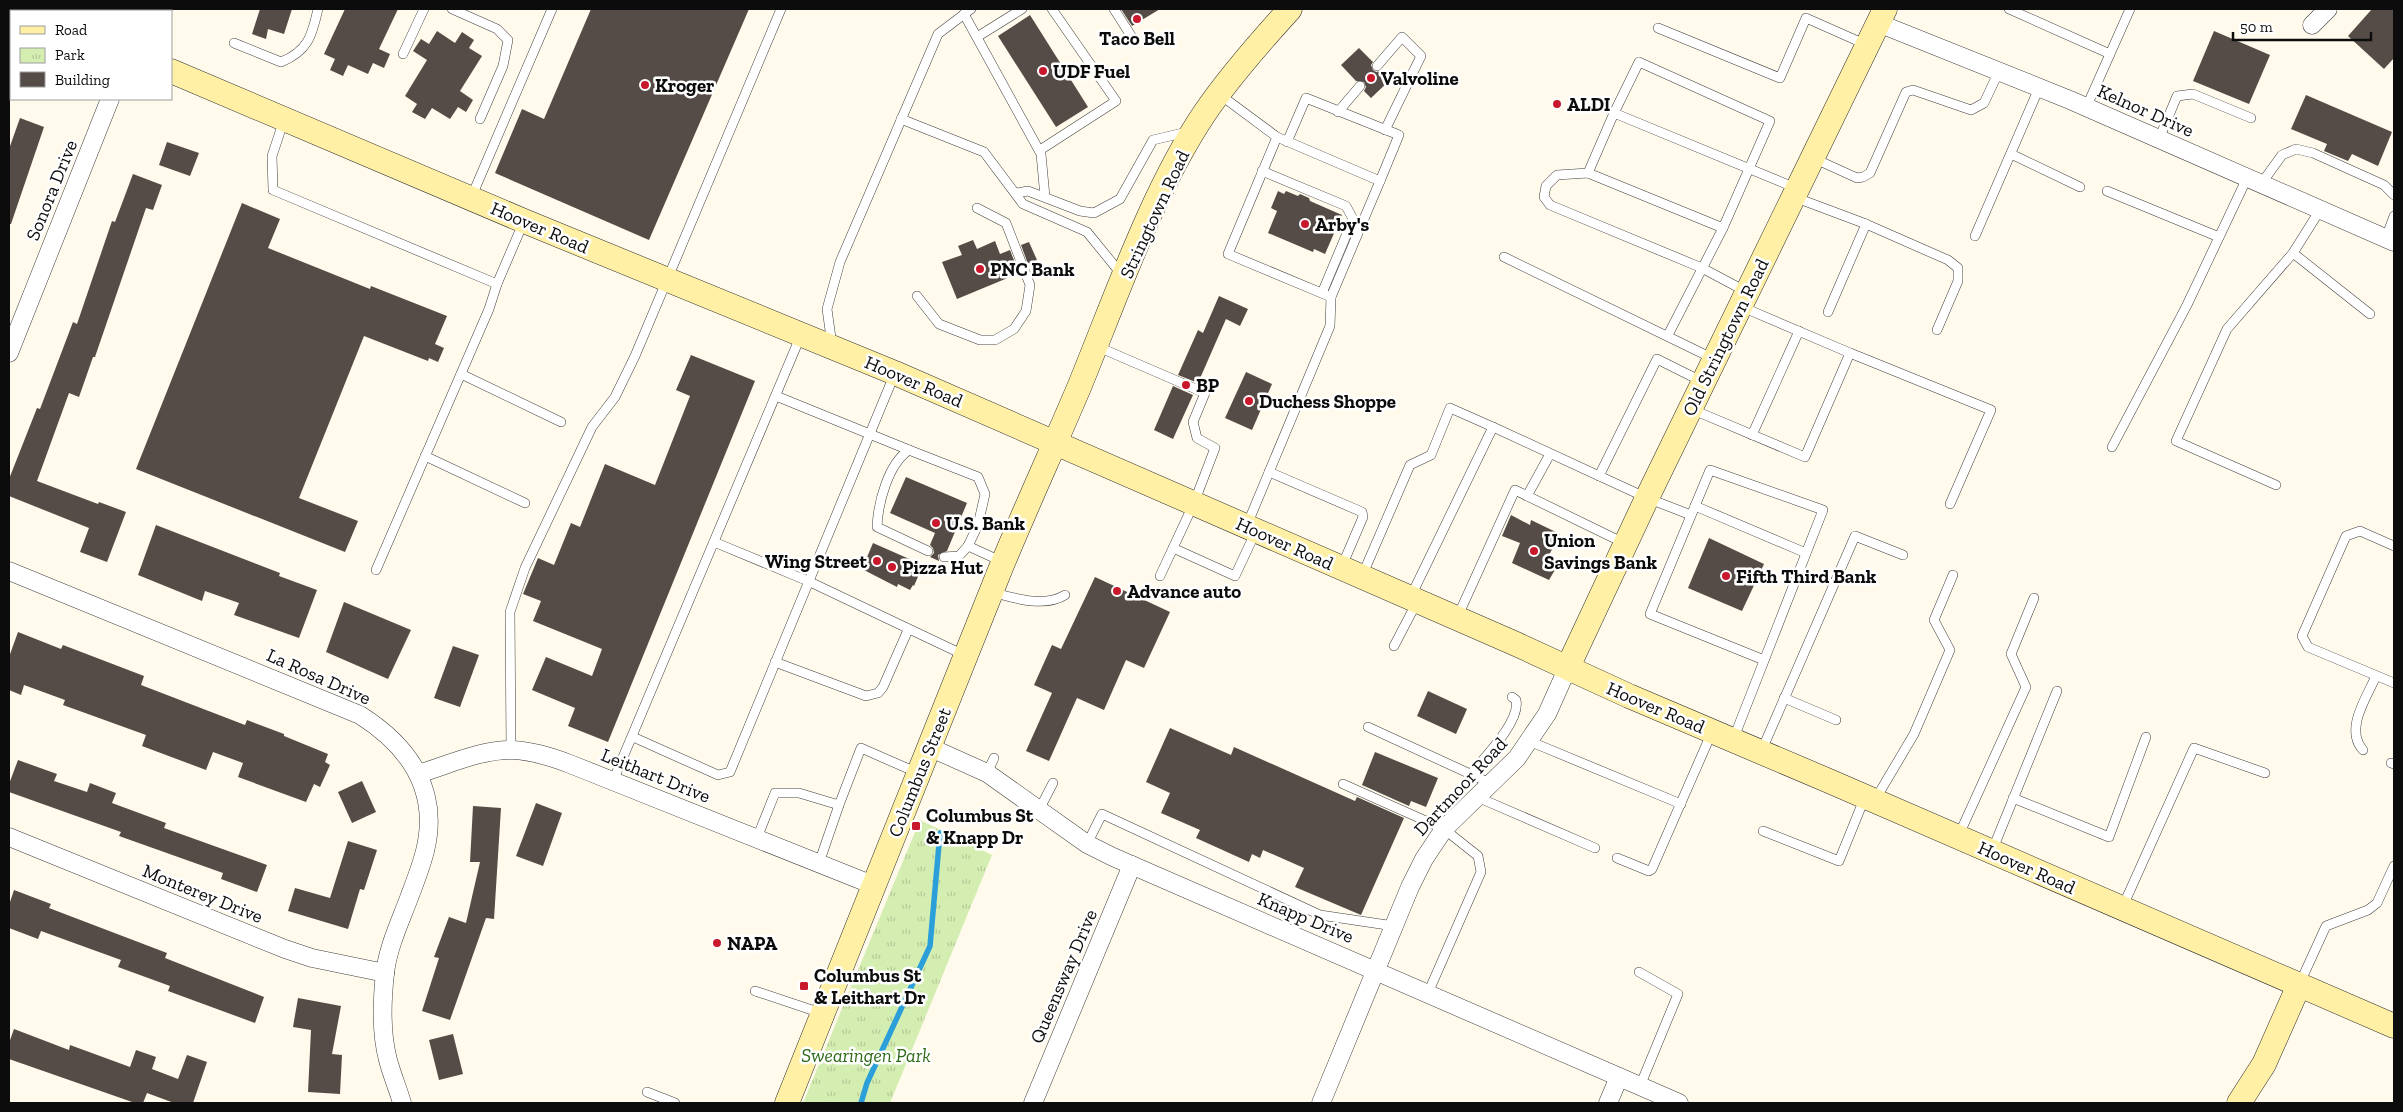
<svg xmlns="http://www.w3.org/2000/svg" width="2403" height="1112" font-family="'Zilla Slab',serif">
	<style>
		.park { fill: url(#park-tufts) }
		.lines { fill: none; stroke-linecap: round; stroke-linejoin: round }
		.stream { stroke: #2a9fda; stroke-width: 5.5 }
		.building { fill: #564c47 }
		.lane-casing { stroke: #3f3f3f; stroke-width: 10 }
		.street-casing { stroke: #3f3f3f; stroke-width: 19 }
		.secondary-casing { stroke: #2e2e2e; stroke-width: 25 }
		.lane { stroke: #fff; stroke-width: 9 }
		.street { stroke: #fff; stroke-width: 18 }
		.secondary { stroke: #fff0a6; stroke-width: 24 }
		.poi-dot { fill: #c9172b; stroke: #fff; stroke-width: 2 }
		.labels { text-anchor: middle; stroke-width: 5; stroke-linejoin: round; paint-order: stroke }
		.poi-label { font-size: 19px; font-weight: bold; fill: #0c0c0c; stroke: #fff; text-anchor: start }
		.street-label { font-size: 19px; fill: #0c0c0c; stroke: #fff }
		.park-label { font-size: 19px; font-style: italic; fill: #2d6a17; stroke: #fff }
	</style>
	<defs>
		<pattern id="park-tufts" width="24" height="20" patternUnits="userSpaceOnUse" patternTransform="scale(1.25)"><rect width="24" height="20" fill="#d4edb1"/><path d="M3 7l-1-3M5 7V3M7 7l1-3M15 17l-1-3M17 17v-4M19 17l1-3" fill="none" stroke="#b5ca97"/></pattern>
	</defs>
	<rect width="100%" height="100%" fill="#fffaeb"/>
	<polygon class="park" points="920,820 992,855 890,1103 803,1103"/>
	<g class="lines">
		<polyline class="stream" points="861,1103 867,1083 930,946 940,833"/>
	</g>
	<g class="building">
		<polygon points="260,9 292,9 284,34 268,29 266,39 252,34"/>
		<polygon points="345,9 398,9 379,49 390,54 384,68 373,63 368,74 348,65 343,76 330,70 335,59 324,54"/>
		<polygon points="591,9 749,9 649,240 495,173 522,109 544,119"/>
		<polygon points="1121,9 1160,9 1132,26"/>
		<polygon points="2372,9 2394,9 2394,58 2384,69 2348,36"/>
		<polygon points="1030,15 1088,107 1056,127 998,36"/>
		<polygon points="437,31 455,43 462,32 474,40 469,48 482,56 460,91 473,100 466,112 458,107 450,119 432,108 425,119 412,112 417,104 405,96 427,60 413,51 421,39 429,44"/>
		<polygon points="2214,31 2270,55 2249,104 2193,81"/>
		<polygon points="1359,48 1373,62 1371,65 1373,70 1376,72 1381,71 1390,80 1371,98 1364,91 1366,87 1364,82 1356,81 1341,65"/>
		<polygon points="2306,95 2392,132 2378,166 2352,154 2348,161 2324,151 2327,144 2291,129"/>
		<polygon points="20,118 44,127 11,224 9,224 9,149"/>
		<polygon points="167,142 199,153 190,176 159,165"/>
		<polygon points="133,174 162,185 153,210 146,208 95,357 93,357 79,397 69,393 37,481 98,504 99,502 126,512 107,562 80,552 89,528 9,496 9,479 37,408 40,409 73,322 77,324 112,221 115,222"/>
		<polygon points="1278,191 1284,194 1286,191 1298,196 1300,194 1309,198 1310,201 1342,215 1325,254 1314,249 1313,252 1268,233 1277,211 1271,208"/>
		<polygon points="242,203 280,219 268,248 370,289 371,286 447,316 435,344 444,348 438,362 429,358 428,361 364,336 299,498 358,521 345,552 136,469"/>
		<polygon points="973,240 977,249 995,241 1000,254 1010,250 1017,268 1007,272 1010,277 957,299 942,262 962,255 958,246"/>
		<polygon points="1029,242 1037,260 1028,264 1021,245"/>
		<polygon points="1219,296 1248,309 1240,326 1226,319 1198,383 1178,375 1198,330 1203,333"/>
		<polygon points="691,355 755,381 608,742 568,726 575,708 532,690 546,657 592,676 602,649 533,621 541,601 523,594 538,558 554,565 571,523 580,527 605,464 655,485 690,396 676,390"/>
		<polygon points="1246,372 1272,384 1252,430 1225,418"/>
		<polygon points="1173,386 1193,395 1173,439 1154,430"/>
		<polygon points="906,477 967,503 947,551 938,555 939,561 930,557 934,553 933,548 930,545 935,533 890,513"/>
		<polygon points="1511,515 1530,525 1531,520 1560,534 1547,559 1559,563 1549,580 1512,563 1520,543 1502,536"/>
		<polygon points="156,525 280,573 279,576 317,590 299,638 234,615 239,603 205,591 202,601 138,575"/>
		<polygon points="1709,538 1764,564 1742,611 1688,588"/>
		<polygon points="873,543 923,565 914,586 913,585 910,590 898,584 897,587 862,569"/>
		<polygon points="1095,577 1170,612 1144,668 1126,660 1104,710 1077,698 1049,761 1026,751 1052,693 1034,685 1052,645 1061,649"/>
		<polygon points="344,602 411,630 388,679 326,652"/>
		<polygon points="18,632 61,649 63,645 144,676 141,685 245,725 247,720 284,734 284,736 328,754 325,762 330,765 320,787 314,784 306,802 238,777 243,763 213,752 206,770 142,746 146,735 63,705 65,700 24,685 21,695 9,690 9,657"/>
		<polygon points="453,646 479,655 460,707 434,698"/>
		<polygon points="1428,691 1467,709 1456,734 1417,716"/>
		<polygon points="1170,728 1231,755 1234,747 1355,801 1357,797 1404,818 1361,915 1295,887 1304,868 1263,850 1260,858 1252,854 1249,862 1196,838 1200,830 1161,813 1170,793 1146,782"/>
		<polygon points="1375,752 1438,778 1426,807 1411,801 1409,806 1362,785"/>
		<polygon points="18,760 57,774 54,781 87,792 90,783 116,793 112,803 166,823 164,828 267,865 257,892 221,879 223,873 119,836 121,832 9,792 9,784"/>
		<polygon points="362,781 376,812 352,823 338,792"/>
		<polygon points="536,803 562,813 543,866 516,856"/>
		<polygon points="473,806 501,808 494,919 486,918 450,1020 422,1011 439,958 434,957 449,917 466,923 480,862 470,862"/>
		<polygon points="348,841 377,850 364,890 360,889 348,929 288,911 295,888 330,898"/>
		<polygon points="14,890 51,904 49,908 167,953 165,958 264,997 255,1023 168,991 170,986 118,967 121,960 41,931 38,939 9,928 9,905"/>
		<polygon points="298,998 341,1006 332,1054 342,1055 340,1094 308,1092 311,1030 293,1027"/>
		<polygon points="14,1029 69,1050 70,1045 130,1067 136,1050 156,1057 152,1069 178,1079 187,1055 207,1062 193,1103 174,1103 147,1093 143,1103 135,1103 9,1059 9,1043"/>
		<polygon points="453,1034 463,1074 439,1080 429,1040"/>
	</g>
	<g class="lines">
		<g class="lane-casing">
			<g id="lane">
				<polyline points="452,9 497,29 508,40 503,66 480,119"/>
				<polyline points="1114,9 1135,42"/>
				<polyline points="2009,9 2110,54"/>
				<polyline points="964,14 1041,154 1045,197"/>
				<polyline points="1658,28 1780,78 1806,18 1867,45"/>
				<polyline points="977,37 1022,9"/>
				<path d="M 234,43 L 281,62 C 308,51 312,36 318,9"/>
				<polyline points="403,54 424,9"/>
				<polyline points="1377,66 1402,37 1421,56 1385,130"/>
				<polyline points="1219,94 1277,137 1380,181 1399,135 1306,98 1287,142"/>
				<polyline points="2086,108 2130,9"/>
				<polyline points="1338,112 1360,86"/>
				<polyline points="1614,113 1588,173 1723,228 1770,121 1639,62 1614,113 1796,188"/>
				<polyline points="901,119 984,152 1023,204 1087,232 1122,275"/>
				<polyline points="284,120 272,156 273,190 497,284 489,309 376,570"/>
				<polyline points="1277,137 1228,254 1331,297 1380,181"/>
				<polyline points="2159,139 2177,96 2193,94 2251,118"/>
				<polyline points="1040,150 1116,101 1052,9"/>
				<polyline points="2011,154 2080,187"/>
				<polyline points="1813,158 1857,178 1863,177 1870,173 1906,92 1913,90 1971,110 1984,103 1999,71"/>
				<polyline points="1262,171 1346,206 1353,219 1322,293"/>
				<polyline points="1588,173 1557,175 1546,186 1544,197 1550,205 1702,268 1747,292"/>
				<polyline points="2261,184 2282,155 2296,149 2313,153 2384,185 2394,195"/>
				<polyline points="2107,191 2219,237"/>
				<polyline points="1016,193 1028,191 1080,211 1094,213 1120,199 1153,140 1187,132"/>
				<polyline points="1794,197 1866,224 1948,260 1958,268 1958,281 1937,330"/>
				<polyline points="471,198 552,9"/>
				<polyline points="1975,236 2039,88"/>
				<polyline points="2386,238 2394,216"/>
				<polyline points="2293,253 2370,314"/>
				<polyline points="1504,257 1714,359"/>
				<polyline points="497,284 524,221"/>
				<polyline points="917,296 939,324 980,340 995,340 1014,329 1026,311 1030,285 1006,223 977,208"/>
				<polyline points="1828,312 1866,224"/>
				<polyline points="1668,335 1723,228"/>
				<polyline points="832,345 827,309 840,262 938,34 971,9"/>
				<polyline points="1096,346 1205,393 1193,422 1197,438 1215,448 1194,503 1160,576"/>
				<polyline points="1850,353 1991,410 1950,504"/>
				<polyline points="461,374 561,422"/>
				<polyline points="776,396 909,450"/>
				<polyline points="1691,409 1805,457 1850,353 1742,307"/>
				<polyline points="1493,427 1647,498 1691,515"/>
				<polyline points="1752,435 1799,331"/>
				<polyline points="2112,447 2187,305 2247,178"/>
				<polyline points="425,456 525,503"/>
				<polyline points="1269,472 1362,512 1363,517 1342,566"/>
				<polyline points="1599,476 1657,359 1703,382"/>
				<polyline points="2276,485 2176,441 2227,329 2293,253 2320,210"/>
				<polyline points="1527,496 1550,454"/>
				<polyline points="1695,506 1806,553"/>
				<polyline points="1247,525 1330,326 1331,297"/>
				<polyline points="714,542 808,581 964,655"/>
				<polyline points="2394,546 2360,531 2346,536 2302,636 2308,647 2394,683"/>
				<polyline points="1173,548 1235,576 1256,531"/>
				<path d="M 928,551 L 877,527 C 878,503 888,464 909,450 L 978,477 L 985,494 L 978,525 L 968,546 L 1003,562"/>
				<polyline points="944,557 959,556 968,546"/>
				<polyline points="1362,576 1410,465 1431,455 1450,408 1493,427 1411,596"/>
				<path d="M 991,592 C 1014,598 1044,608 1065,595"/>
				<polyline points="1457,618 1515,490 1624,543"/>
				<polyline points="1394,646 1417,602"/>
				<polyline points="775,662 866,696 878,693 883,687 908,630"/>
				<polyline points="1784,698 1836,720"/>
				<polyline points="1368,727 1492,784"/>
				<polyline points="633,737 718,775 730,772 895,373"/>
				<polyline points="1733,740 1823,510 1710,470 1650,614 1764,660"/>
				<polyline points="1529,741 1681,804"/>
				<polyline points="511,750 510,612 525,568 592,427 615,397 635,356 781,9"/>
				<path d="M 2363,750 C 2344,729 2367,697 2376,676"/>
				<polyline points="1761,752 1855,536 1903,555"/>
				<polyline points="2391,763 2394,764"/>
				<polyline points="987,773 994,758"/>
				<path d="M 1471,774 C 1484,758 1521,721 1516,700 L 1512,697"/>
				<polyline points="613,781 801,335"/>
				<polyline points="1343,784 1444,829 1478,856 1481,872 1428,993"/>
				<polyline points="1477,797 1595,848"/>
				<polyline points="2013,798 2109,837 2146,737"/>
				<polyline points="1875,800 1914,734 1950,650 1934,620 1953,575"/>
				<polyline points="1039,810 1053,783"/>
				<polyline points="1763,831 1839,861 1865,797"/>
				<polyline points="1958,837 2026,687 2011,654 2034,598"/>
				<polyline points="757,838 775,793 799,793 839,805 861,748 918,773"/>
				<polyline points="1087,844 1102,814 1320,915 1394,926"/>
				<polyline points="1992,851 2057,691"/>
				<polyline points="1617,858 1649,871 1652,869 1712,732"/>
				<polyline points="819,863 839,805"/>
				<polyline points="2123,906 2194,748 2265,773"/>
				<polyline points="1639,972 1678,994 1640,1086"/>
				<polyline points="2299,985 2326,926 2368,910 2377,903 2394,866"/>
				<polyline points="755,991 821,1013"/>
				<polyline points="647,1092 675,1103"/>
			</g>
		</g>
		<g class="street-casing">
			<g id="street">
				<polyline points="147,11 149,9"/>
				<polyline points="1878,23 2070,100 2394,242"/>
				<polyline points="2312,25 2328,9"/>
				<polyline points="9,353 110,99"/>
				<path d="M 9,571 L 360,715 C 409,746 440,790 425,851 C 421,867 415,882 409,898 C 400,922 388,947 385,973 C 382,1000 381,1034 388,1060 C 392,1075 398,1089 402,1103"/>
				<polyline points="929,747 987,773 1087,844 1113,857 1679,1103"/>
				<path d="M 418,774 C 448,765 482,749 513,750 C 533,751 552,757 570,764 L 873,885"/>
				<polyline points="9,837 285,949 312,958 385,973"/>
				<polyline points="1033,1103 1132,865"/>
				<polyline points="1321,1103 1410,887 1424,859 1444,829 1517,758 1547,714 1568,667"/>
				<polyline points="1608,1103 1619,1077"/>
			</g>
		</g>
		<g class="secondary-casing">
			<g id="secondary">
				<polyline points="24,9 30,11"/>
				<polyline points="171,71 524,221 895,373 1516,644 1629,696 1829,781 2394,1026"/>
				<polyline points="1568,667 1647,498 1885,9"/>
				<path d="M 787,1103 L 998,575 C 1024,511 1053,449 1080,385 C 1116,297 1152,192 1204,114 C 1229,77 1260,42 1290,9"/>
				<polyline points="2239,1103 2264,1064 2299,985"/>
			</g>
		</g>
		<use href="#lane" class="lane"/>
		<use href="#street" class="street"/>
		<use href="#secondary" class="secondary"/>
	</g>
	<g class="poi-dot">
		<circle cx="1137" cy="19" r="5"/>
		<circle cx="1043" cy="71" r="5"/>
		<circle cx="1371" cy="78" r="5"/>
		<circle cx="645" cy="85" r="5"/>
		<circle cx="1557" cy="104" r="5"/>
		<circle cx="1305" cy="224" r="5"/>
		<circle cx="980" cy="269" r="5"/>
		<circle cx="1186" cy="385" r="5"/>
		<circle cx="1249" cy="401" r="5"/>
		<circle cx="936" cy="523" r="5"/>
		<circle cx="1534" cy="551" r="5"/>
		<circle cx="877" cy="561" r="5"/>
		<circle cx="892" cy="567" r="5"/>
		<circle cx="1726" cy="576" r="5"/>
		<circle cx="1117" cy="591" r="5"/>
		<rect x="911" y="821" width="10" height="10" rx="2.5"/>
		<circle cx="717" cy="943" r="5"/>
		<rect x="799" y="981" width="10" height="10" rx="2.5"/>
	</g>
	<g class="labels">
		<g class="poi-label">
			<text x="1137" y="45" text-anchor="middle">Taco Bell</text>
			<text x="1053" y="78">UDF Fuel</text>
			<text x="1381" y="85">Valvoline</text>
			<text x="655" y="92">Kroger</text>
			<text x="1567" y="111">ALDI</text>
			<text x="1315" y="231">Arby's</text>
			<text x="990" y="276">PNC Bank</text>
			<text x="1196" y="392">BP</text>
			<text x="1259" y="408">Duchess Shoppe</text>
			<text x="946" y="530">U.S. Bank</text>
			<text x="1544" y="547">Union<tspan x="1544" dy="22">Savings Bank</tspan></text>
			<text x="867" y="568" text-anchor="end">Wing Street</text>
			<text x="902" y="574">Pizza Hut</text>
			<text x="1736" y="583">Fifth Third Bank</text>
			<text x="1127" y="598">Advance auto</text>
			<text x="926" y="822">Columbus St<tspan x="926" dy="22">&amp; Knapp Dr</tspan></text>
			<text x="727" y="950">NAPA</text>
			<text x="814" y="982">Columbus St<tspan x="814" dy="22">&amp; Leithart Dr</tspan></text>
		</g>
		<g class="street-label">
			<text transform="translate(2146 110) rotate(24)" y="7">Kelnor Drive</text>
			<text transform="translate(51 190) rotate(-68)" y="7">Sonora Drive</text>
			<text transform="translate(1154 214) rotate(-65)" y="7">Stringtown Road</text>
			<text transform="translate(540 227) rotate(23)" y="7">Hoover Road</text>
			<text transform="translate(1725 337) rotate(-64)" y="7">Old Stringtown Road</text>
			<text transform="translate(914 381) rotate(23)" y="7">Hoover Road</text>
			<text transform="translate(1285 543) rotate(24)" y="7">Hoover Road</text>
			<text transform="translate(319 676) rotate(24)" y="7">La Rosa Drive</text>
			<text transform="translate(1656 707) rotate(23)" y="7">Hoover Road</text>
			<text transform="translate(919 772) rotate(-68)" y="7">Columbus Street</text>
			<text transform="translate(656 775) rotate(22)" y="7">Leithart Drive</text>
			<text transform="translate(1460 786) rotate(-47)" y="7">Dartmoor Road</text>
			<text transform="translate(2027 867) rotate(24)" y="7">Hoover Road</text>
			<text transform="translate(203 893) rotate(22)" y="7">Monterey Drive</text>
			<text transform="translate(1306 917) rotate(23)" y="7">Knapp Drive</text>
			<text transform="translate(1063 976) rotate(-67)" y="7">Queensway Drive</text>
		</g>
		<g class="park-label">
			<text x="866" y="1062">Swearingen Park</text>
		</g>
	</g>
	<rect width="2403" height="1112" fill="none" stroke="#0c0c0c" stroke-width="20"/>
	<rect x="10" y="10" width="162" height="90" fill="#ffffff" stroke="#9e9e9e"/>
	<rect x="20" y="26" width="25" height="8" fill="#fff0a6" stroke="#9e9e9e"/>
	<text x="55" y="35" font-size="15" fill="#0c0c0c">Road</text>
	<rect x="20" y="48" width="25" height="15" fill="url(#park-tufts)" stroke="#9e9e9e"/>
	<text x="55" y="60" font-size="15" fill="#0c0c0c">Park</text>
	<rect x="20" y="72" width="25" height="15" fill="#564c47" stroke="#9e9e9e"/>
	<text x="55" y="85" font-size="15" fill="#0c0c0c">Building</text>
	<path d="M2233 32v8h138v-8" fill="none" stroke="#0c0c0c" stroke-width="2.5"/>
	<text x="2240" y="32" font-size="15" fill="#0c0c0c" stroke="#ffffff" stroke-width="4" paint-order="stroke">50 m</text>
</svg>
